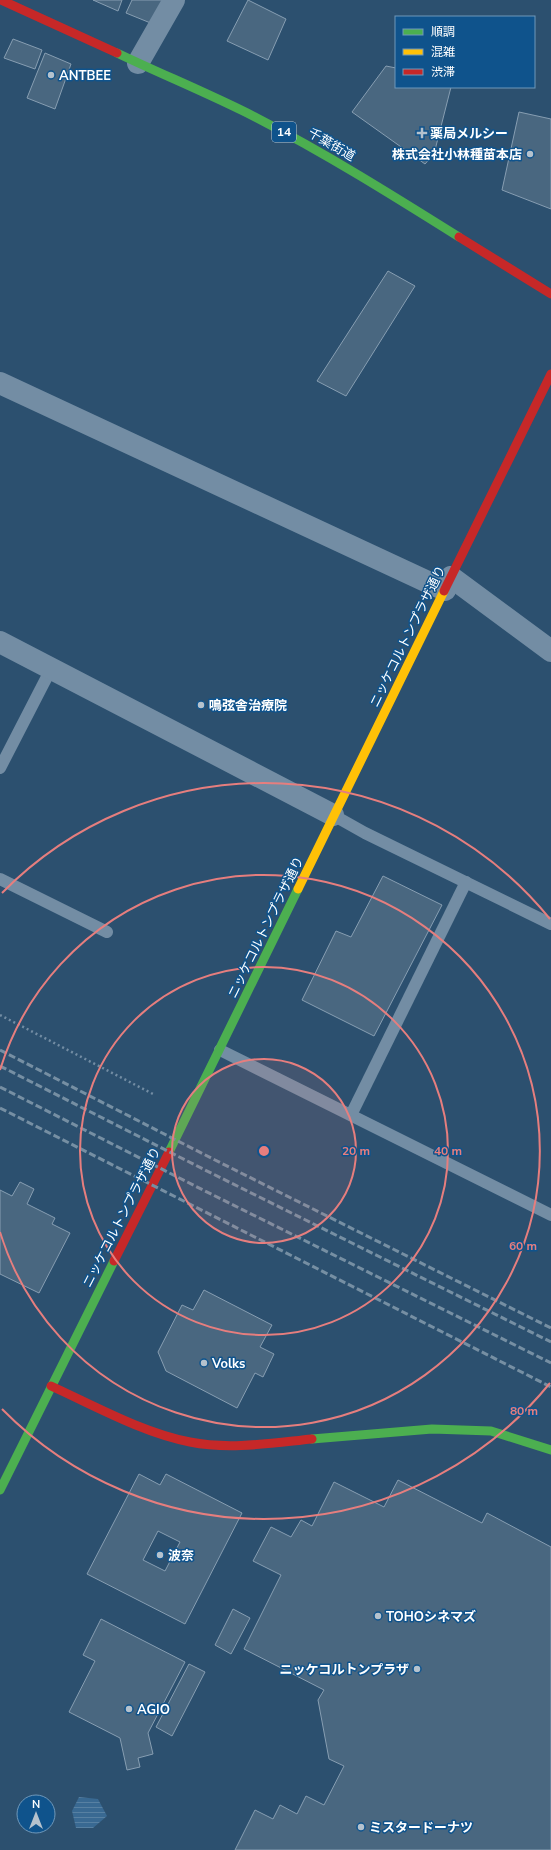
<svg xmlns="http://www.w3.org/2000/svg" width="551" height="1850" font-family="'Nunito Sans','Noto Sans JP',sans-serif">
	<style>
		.water { fill: url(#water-rules) }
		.building { fill: #496780; stroke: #879eb2; fill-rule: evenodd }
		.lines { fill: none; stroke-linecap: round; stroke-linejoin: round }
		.path { stroke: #738da4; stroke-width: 2.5; stroke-dasharray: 2 3; stroke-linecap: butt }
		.lane { stroke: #738da4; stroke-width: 12 }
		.street { stroke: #738da4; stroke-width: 22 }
		.fast { stroke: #4caf50; stroke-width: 9 }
		.slow { stroke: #ffc107; stroke-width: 9 }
		.jam { stroke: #c62828; stroke-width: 9 }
		.rail { stroke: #768fa3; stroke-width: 3; stroke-dasharray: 7 3; stroke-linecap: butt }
		.ring { fill: none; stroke: #e67e7e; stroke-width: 2 }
		.poi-dot { fill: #b5c2cd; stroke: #0f538c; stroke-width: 1.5 }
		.labels { text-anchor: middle; stroke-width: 3; stroke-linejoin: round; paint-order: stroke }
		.shield { fill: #0f538c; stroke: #b7cbdc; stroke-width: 1 }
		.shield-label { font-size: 12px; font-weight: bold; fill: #fff }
		.poi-label { font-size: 13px; font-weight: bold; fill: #fff; stroke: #0f538c; text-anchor: start }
		.street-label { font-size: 13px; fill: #fff; stroke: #0f538c }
		.centre { fill: #e67e7e; stroke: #0f538c; stroke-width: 2 }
		.ring-label { font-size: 12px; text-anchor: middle; font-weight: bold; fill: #e67e7e; stroke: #0f538c; stroke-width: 3; stroke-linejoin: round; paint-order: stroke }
	</style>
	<defs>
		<pattern id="water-rules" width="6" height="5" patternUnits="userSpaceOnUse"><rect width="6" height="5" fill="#396992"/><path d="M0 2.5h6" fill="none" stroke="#5780a2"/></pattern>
	</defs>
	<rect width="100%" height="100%" fill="#2c506f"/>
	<polygon class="water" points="79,1797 98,1799 107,1816 93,1828 76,1828 72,1811"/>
	<g class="building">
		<polygon points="93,0 122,0 118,11"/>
		<polygon points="132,0 163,0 153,24 126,13"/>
		<polygon points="248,0 286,19 268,60 227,41"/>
		<polygon points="13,39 42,50 35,69 4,58"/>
		<polygon points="45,53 71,64 55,109 27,98"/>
		<polygon points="386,66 396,68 396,87 451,87 434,154 425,164 352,112"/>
		<polygon points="519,112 551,119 551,209 502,190"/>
		<polygon points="388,271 415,286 346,396 317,381"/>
		<polygon points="383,876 442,905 374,1036 302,1000 336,931 351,937"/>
		<polygon points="20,1182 34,1189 27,1204 55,1218 52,1224 70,1233 39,1293 0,1274 0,1190 12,1196"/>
		<polygon points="204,1290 272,1325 260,1347 274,1354 263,1377 255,1373 237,1408 166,1371 158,1352 182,1305 193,1310"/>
		<path d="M 139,1474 L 160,1485 L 166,1474 L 242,1513 L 185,1624 L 87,1574 ZM 158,1531 L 180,1542 L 165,1571 L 143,1560 Z"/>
		<polygon points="398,1480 482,1523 487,1513 551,1547 551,1850 235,1850 255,1810 273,1819 280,1805 297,1814 306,1796 324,1805 344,1766 329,1759 318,1700 324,1690 244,1649 281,1575 253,1561 271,1527 291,1537 301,1520 312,1526 334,1482 384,1507"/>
		<polygon points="233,1609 250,1618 231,1654 215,1645"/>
		<polygon points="101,1619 185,1662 148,1733 153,1754 138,1758 140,1767 127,1770 120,1738 69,1712 95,1661 83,1655"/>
		<polygon points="189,1664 205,1672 172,1736 156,1727"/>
	</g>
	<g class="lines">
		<polyline class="path" points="0,1015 153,1094"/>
		<g class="lane">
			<polyline points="0,768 51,669"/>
			<polyline points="333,815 365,833 551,924"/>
			<polyline points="0,879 107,932"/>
			<polyline points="220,1050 551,1215"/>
			<polyline points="351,1115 466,882"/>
		</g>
		<g class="street">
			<polyline points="138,63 174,0"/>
			<polyline points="0,383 445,590"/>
			<polyline points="451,577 551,651"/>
			<polyline points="0,642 333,815"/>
		</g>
		<g class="fast">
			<path d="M 117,53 C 163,75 210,94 255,117 C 325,153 392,195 459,237"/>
			<polyline points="169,1152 298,889"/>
			<polyline points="312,1439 432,1429 491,1431 551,1450"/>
			<polyline points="0,1490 114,1261"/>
		</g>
		<polyline class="slow" points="298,889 444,591"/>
		<g class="jam">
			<polyline points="1,0 117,53"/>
			<polyline points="459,237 551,294"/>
			<polyline points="444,591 551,374"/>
			<polyline points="114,1261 169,1152"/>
			<path d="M 51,1386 C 95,1406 143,1433 190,1442 C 230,1450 272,1443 312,1439"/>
		</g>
		<g class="rail">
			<polyline points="0,1050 215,1160 551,1328"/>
			<polyline points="0,1066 205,1170 551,1342"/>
			<polyline points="0,1087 203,1190 551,1363"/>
			<polyline points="0,1108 551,1387"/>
		</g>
	</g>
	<circle cx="264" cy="1151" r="92" fill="#e67e7e" fill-opacity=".12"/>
	<g class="ring">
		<circle cx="264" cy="1151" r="92"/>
		<circle cx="264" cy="1151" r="184"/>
		<path d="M0 1070A276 276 0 1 1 0 1232"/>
		<path d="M550 1383A368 368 0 0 1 2 1409M2 893A368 368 0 0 1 550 919"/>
	</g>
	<g class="poi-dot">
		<circle cx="51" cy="75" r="4"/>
		<path d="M420 127h4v4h4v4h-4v4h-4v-4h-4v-4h4z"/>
		<circle cx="530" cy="154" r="4"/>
		<circle cx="201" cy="705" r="4"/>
		<circle cx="204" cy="1363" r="4"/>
		<circle cx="160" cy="1555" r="4"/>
		<circle cx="378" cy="1616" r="4"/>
		<circle cx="417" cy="1669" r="4"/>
		<circle cx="129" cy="1709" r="4"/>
		<circle cx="361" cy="1827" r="4"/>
	</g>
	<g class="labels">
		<rect class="shield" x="272" y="122" width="24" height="20" rx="3"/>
		<g class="shield-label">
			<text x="284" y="136">14</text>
		</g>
		<g class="poi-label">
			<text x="59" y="80">ANTBEE</text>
			<text x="430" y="138">薬局メルシー</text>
			<text x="522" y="159" text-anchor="end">株式会社小林種苗本店</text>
			<text x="209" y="710">鳴弦舎治療院</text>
			<text x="212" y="1368">Volks</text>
			<text x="168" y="1560">波奈</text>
			<text x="386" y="1621">TOHOシネマズ</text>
			<text x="409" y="1674" text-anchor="end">ニッケコルトンプラザ</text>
			<text x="137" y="1714">AGIO</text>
			<text x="369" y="1832">ミスタードーナツ</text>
		</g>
		<g class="street-label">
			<text transform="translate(332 144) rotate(30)" y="5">千葉街道</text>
			<text transform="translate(407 636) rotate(-64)" y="5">ニッケコルトンプラザ通り</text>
			<text transform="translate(265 927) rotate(-64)" y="5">ニッケコルトンプラザ通り</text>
			<text transform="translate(121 1217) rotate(-63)" y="5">ニッケコルトンプラザ通り</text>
		</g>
	</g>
	<circle cx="264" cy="1151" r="6" class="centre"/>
	<g class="ring-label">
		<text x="356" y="1155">20 m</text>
		<text x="448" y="1155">40 m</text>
		<text x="523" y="1250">60 m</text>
		<text x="524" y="1415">80 m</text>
	</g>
	<rect x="395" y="16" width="140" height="72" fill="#0f538c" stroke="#6f98ba"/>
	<rect x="403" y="29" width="20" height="6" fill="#4caf50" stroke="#6f98ba"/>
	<text x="431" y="36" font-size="12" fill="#ffffff">順調</text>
	<rect x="403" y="49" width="20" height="6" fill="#ffc107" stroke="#6f98ba"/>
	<text x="431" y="56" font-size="12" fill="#ffffff">混雑</text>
	<rect x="403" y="69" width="20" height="6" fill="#c62828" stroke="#6f98ba"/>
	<text x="431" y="76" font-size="12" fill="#ffffff">渋滞</text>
	<g transform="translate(36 1814)"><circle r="19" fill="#0f538c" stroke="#6f98ba"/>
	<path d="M0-3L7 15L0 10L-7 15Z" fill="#b5c2cd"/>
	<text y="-6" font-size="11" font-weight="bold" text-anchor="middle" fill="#ffffff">N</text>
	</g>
</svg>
